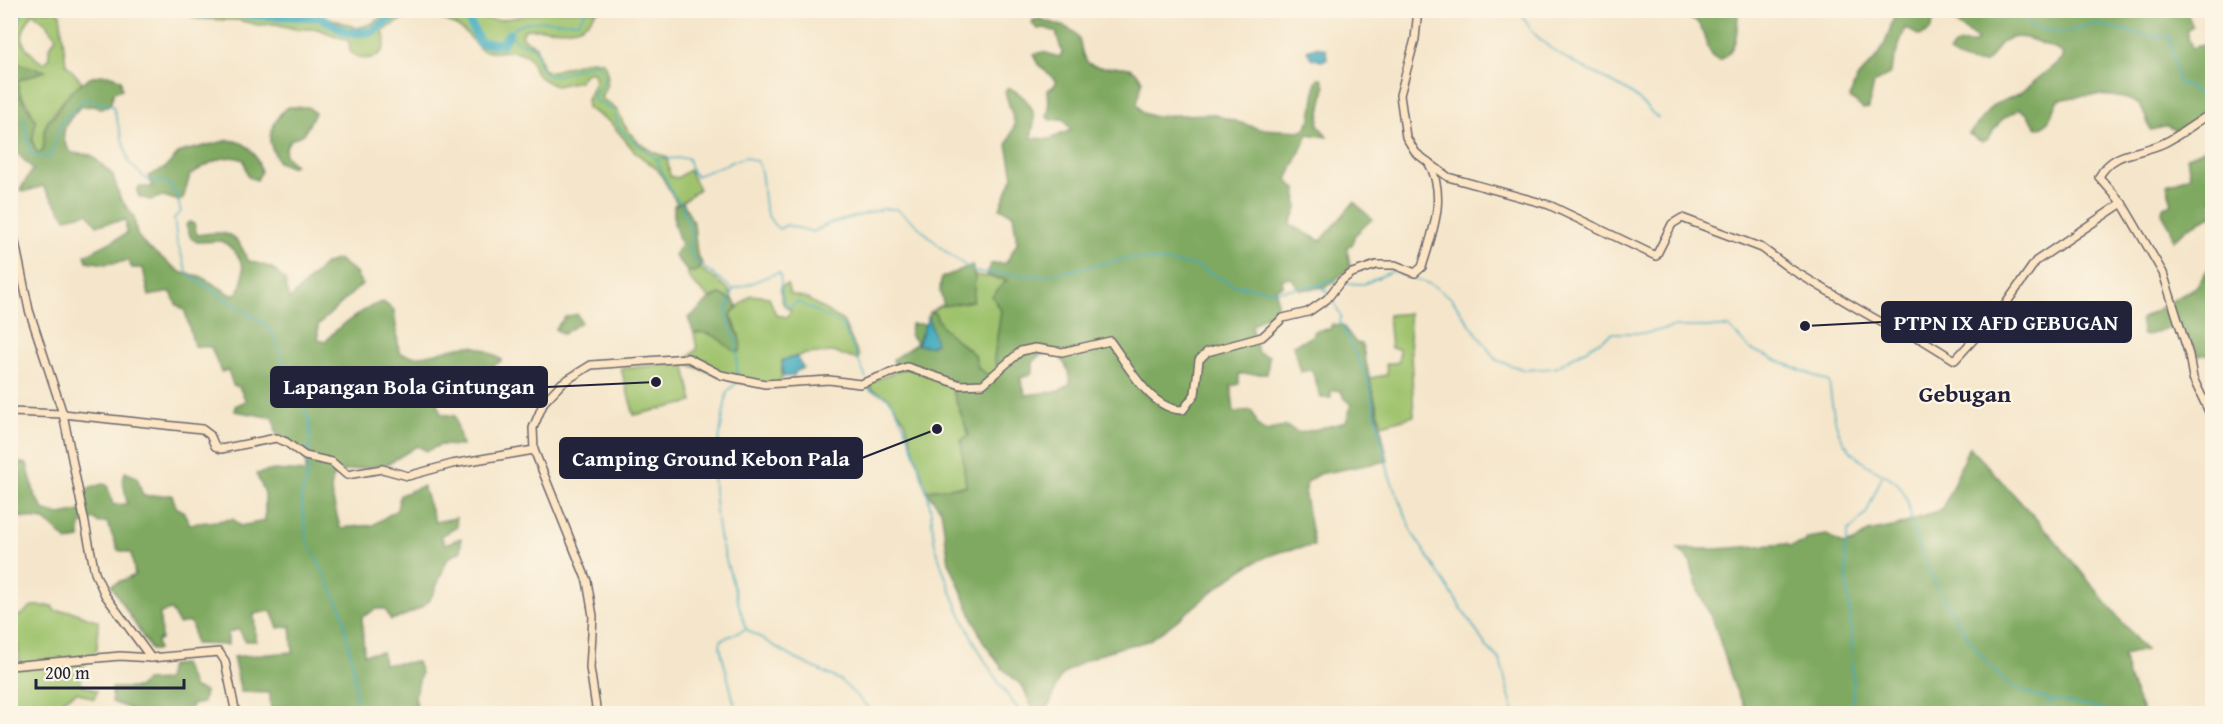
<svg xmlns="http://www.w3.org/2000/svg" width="2223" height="724" font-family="'Gentium Book Plus',serif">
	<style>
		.green { fill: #9fc36d; stroke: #607254; stroke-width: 1.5; fill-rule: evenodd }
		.forest { fill: #7fa960; stroke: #50664e; stroke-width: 1.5; fill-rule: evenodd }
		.water { fill: #3eaabd; stroke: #30667c; stroke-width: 1.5 }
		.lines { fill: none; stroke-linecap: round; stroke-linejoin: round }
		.stream { stroke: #3eaabd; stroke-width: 1.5 }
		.river { stroke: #3eaabd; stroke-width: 9 }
		.secondary-casing { stroke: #6c676d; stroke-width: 10 }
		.secondary { stroke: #fce5c4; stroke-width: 7 }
		.labels { text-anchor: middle; stroke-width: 4.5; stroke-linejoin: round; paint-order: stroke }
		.quarter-label { font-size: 24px; font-weight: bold; fill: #22223b; stroke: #fcf5e5 }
		.leader { fill: none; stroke: #22223b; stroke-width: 2 }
		.callout-dot { fill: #22223b; stroke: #fcf5e5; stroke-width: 2 }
		.callout { fill: #22223b; stroke: #22223b; stroke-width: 2 }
		.callout-label { font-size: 22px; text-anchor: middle; font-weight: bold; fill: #fff }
	</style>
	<rect width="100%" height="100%" fill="#fcf5e5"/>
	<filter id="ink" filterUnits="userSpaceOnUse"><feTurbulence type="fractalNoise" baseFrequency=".0167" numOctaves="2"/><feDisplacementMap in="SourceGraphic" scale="12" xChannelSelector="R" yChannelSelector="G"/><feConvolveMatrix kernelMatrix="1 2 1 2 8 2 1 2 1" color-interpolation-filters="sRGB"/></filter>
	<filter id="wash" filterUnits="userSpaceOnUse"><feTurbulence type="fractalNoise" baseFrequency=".008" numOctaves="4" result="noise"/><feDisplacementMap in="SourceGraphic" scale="24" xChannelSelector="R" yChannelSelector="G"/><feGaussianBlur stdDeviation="1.35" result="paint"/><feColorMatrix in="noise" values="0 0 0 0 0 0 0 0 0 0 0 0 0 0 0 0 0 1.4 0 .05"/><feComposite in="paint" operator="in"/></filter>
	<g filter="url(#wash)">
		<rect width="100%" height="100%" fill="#f5e6cb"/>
		<g class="green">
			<path d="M 23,11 L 58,11 L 60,14 L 66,64 L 82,82 C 72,90 49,116 45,127 C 42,135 46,144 42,152 L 37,153 C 29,140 37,123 31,110 C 25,98 16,95 19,80 L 44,71 L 17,63 C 7,46 15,27 23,11 ZM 33,13 L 47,24 L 56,37 L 49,49 L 49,59 L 44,63 C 36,61 35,56 29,51 C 16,39 24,26 33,13 Z"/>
			<path d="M 181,11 L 310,11 L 357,28 L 371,24 L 391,11 L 476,11 L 484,19 L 499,20 L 550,11 L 598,11 C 593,15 590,21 585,24 C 570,35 542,26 524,30 L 522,38 L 536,46 L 543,69 L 550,72 L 591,60 L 603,62 C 610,75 609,84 601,97 C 605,103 611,104 616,109 C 620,114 621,121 625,126 C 634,141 650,153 667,157 L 670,176 L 677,178 L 689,170 L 699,189 L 678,205 L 658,170 L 636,153 L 610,122 L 587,108 C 584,95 599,87 594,72 L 587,72 L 579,81 L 556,86 C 550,83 541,80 537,74 C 531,68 534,60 526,55 C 511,46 496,56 482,50 C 475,46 472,38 466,33 C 440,12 409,9 383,32 C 392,56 366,66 350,52 L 349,41 L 318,29 L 295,29 L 276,24 L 258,25 L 238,20 L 197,19 Z"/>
			<polygon points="700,268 728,289 734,301 720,294 709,298 690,280 687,271 695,272"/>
			<path d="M 974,275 L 1007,280 L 999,288 L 996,304 L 1001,311 L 994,358 L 1000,374 L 994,379 L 978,368 L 975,356 C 961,341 942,334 935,313 L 930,312 L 939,306 L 972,301 Z"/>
			<path d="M 787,284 L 790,294 L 806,298 L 843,321 L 859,356 L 858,360 L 832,352 L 806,354 L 782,360 L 781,385 L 741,383 L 684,363 L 693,402 L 634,415 L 621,369 L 683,362 L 697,349 L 694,333 L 703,332 L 720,338 L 739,335 L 731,314 L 751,295 L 769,297 L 776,315 L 787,317 L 791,311 C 781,305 780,298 781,287 Z"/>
			<polygon points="1409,313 1414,416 1382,425 1369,378 1387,375 1386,364 1399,362 1399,349 1391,348 1388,315"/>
			<polygon points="907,368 951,384 969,436 961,440 966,486 926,490 905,421 888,397 871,389 869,382"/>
			<path d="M 32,606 L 52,606 L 55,611 L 71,611 L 98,621 L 97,650 C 89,664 80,662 81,684 L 97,691 L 94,699 L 77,692 L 63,700 L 57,713 L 52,713 L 42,703 L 22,705 L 22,713 L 11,713 L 10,669 L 20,667 L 17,640 L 11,636 L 11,618 L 21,615 Z"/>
		</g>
		<g class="forest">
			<path d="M 11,11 L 23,11 L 12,42 L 16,63 L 45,71 L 19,80 C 15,97 29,106 36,121 L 32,142 L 37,153 L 42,152 C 46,144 42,136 45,128 C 46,122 53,118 56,113 C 68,91 93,64 121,80 L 122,89 L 114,92 L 110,105 L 102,109 L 93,106 L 80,107 C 67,121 55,136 72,153 L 91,155 L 113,175 L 120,198 L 134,217 L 137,235 L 146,246 L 182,273 L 200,276 L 232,295 C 238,293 239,291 241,285 C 248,265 238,252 222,241 L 197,242 L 191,238 L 186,225 L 189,222 L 194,224 L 197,235 C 225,231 237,230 247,260 L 272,268 L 285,280 L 289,300 L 325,264 L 338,259 L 355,272 L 362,284 L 318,325 L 318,340 L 326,342 C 332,330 369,305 383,302 L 394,310 L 399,352 C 423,365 447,344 472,346 C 484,347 493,355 502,360 L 484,373 L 431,376 L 441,414 L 455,416 L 462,446 L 440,445 L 427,451 L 417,446 L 388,464 L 346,471 L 333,477 L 331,491 L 340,528 L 373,525 L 397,510 L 400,495 L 423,486 L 435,522 L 456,518 L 457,527 L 441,536 L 445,544 L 461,538 L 461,551 L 448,558 C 430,598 437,606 391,620 L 385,609 L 376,609 L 362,617 L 364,654 L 382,652 L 384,664 L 417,662 L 421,673 L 415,696 L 418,713 L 271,713 L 270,693 L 241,692 L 233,657 L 293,652 L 291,626 L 278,628 L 271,611 L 254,614 L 256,641 L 245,641 L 239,629 L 228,633 L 228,645 L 195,644 L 192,625 L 189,622 L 179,624 L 171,610 L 160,613 L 161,639 L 157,641 L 158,650 L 151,650 L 111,585 L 135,575 L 131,553 L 118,550 L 107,522 L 99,523 L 94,519 L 80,525 L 80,539 L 67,541 L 45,520 L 11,516 L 10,461 L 27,464 L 35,496 L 45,511 L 60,515 L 86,510 L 85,490 L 102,484 L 107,485 L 113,505 L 127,504 L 123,480 L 125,472 L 137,477 L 143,496 L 172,495 L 176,507 L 183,511 L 190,524 L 233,519 L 240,526 L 265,521 L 265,493 L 256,474 L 274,470 L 306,472 L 305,452 L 276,434 L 274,418 L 235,411 L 235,406 L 246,401 L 239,387 L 233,385 L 228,370 L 221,372 L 211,347 L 194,346 L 185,311 L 176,304 L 171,292 L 149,296 L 143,268 L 132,268 L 128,261 L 106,264 L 87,261 L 85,255 L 126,234 L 126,220 L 97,225 L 88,213 L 66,218 L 43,186 L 24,192 L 20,190 L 33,169 L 11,147 Z"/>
			<path d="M 1676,11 L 1738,11 C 1737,31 1739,49 1719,61 L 1713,57 L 1707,46 L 1700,24 Z"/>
			<path d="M 1896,11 L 2186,11 L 2193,27 L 2186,31 L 2192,48 L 2202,45 L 2212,52 L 2212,140 L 2211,120 L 2205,115 L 2179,132 L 2167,126 L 2151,130 L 2140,104 C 2118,92 2083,94 2059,100 C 2052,110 2050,127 2037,128 L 2027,114 L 2020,109 L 2001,120 L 1987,140 L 1982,142 L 1969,134 L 1993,105 L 2019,94 L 2063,58 L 2063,53 C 2047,46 2016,27 2000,44 C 1994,50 1992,58 1985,63 C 1970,64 1961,61 1949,53 C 1957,39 1963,44 1976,43 L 1977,39 L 1952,21 L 1953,15 L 1937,11 L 1930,31 L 1920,36 L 1905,28 L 1889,75 L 1874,83 L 1869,108 L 1863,109 L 1850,98 C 1857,68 1868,73 1881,51 C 1888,40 1891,23 1896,11 Z"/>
			<path d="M 1040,19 C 1050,23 1067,25 1075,33 C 1084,41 1078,59 1092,65 C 1112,73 1129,57 1142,80 L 1137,104 L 1143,113 L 1152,116 L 1212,114 L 1260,129 L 1303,131 L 1311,119 L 1316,82 L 1318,78 L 1322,78 L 1325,86 L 1318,124 L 1327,137 L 1308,134 L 1287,180 L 1296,189 L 1297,209 L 1290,225 L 1321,241 L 1354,202 L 1372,219 L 1354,236 L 1353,244 L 1347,247 L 1350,268 L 1326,287 L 1300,290 L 1292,278 L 1282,279 L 1283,286 L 1276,288 L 1277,308 L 1273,316 L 1266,316 L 1251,326 L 1258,353 L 1269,356 L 1267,374 L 1239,374 L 1239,384 L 1231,386 L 1234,412 L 1252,410 L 1258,426 L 1266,431 L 1285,426 L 1300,433 L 1346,422 L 1351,404 L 1344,398 L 1340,390 L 1331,391 L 1331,398 L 1321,398 L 1313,373 L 1310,370 L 1300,372 L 1293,345 L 1311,337 L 1314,331 L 1330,329 L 1332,324 L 1343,326 L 1356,343 L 1362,344 L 1388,461 L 1319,474 L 1307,481 L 1305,496 L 1314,546 C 1238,551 1209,603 1151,639 C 1144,643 1137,644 1130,645 C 1106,651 1082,659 1064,674 C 1052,684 1055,703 1043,713 L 1034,713 L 1023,687 L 1002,668 L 983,642 L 949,562 L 941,510 L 926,490 L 966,486 L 961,440 L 969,436 L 950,384 L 907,368 L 896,371 L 893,359 L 917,343 L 910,335 L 911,324 L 926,324 L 917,343 L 930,346 C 932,334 926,322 930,312 L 935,313 C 942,334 961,341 975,356 L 978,368 L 994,379 L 999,374 L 994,358 L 1001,311 L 992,296 L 1007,280 L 986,275 L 991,264 L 1006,263 L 1017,243 L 1013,214 L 1000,208 L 1013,176 L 1007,145 L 1015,124 L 1005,92 L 1008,88 C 1019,91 1033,104 1034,117 C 1035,125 1031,131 1032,138 L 1050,139 L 1071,130 L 1063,119 L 1050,120 L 1047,117 L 1049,109 L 1048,90 L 1055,85 L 1055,80 L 1037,63 L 1034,54 L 1043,52 L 1059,57 L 1062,53 L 1056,32 L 1045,28 L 1038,29 L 1032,24 L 1033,20 ZM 1047,353 L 1059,354 L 1069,372 L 1070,384 L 1059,391 L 1026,395 L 1020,378 L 1030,375 L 1033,371 L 1033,363 L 1038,356 Z"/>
			<path d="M 289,107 L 308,107 L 315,113 L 304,134 C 292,138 285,141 285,156 L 295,165 L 290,167 L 278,162 C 276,156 271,148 270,142 C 269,131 278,112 289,107 Z"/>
			<path d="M 229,140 C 249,142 257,154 261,172 L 257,180 L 248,177 L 244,160 C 224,151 207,165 190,175 L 183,199 L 179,201 L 163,196 L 150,200 L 139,197 L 137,191 L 139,187 L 153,187 L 148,176 L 165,168 L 180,152 Z"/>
			<polygon points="2204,149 2212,153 2212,216 2189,227 2173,241 2171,229 2162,213 2163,207 2172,204 2167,185 2190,176 2187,157"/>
			<polygon points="683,202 694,224 697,254 703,265 695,272 687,271 674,255 681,245 674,224 674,205"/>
			<polygon points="2212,263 2212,361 2207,354 2199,356 2194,345 2184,346 2176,325 2146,336 2142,334 2141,319 2196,287"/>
			<polygon points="972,265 975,279 973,301 944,306 940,292 941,278"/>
			<path d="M 720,294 L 734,301 L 738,306 L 731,314 C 731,327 744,337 740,352 C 723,351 721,329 694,333 L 688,318 C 701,310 706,299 720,294 Z"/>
			<polygon points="577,314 581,322 563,334 555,329 565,317"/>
			<polygon points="1969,446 2051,535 2145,650 2123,655 2129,680 2143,713 1748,713 1735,688 1713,620 1699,594 1690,561 1678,549 1715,549 1787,544 1790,547 1805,542 1807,538 1827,535 1843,545 1854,542 1868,532 1898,526 1943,509"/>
			<polygon points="183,664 194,688 205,691 203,703 191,705 191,713 130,713 130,709 112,702 112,688 138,688 145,681 167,680 170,665"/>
		</g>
		<g class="water">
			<polygon points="1316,47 1326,49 1327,59 1321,61 1311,58 1307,50"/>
			<polygon points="928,317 936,343 930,346 918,345"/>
			<polygon points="797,357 803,368 795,372 794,376 783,377 782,360"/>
		</g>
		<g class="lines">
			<g class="stream">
				<path d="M 587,10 L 578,22 C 557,23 522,15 509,34 L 518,42 L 535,47 L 538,62 L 546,75 L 554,76 L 596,63 L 605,74 L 603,84 L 594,95 L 594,100 L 613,110 L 619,127 L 629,138 L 656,159 L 673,195 L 681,203 L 692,234 L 688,250 L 698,263 L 733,289 L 727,311 L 728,323 L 737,342 L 737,375"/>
				<path d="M 1520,10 C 1538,56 1593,68 1630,93 C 1641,100 1648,110 1658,118"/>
				<polyline points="2021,10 2030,26 2063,33 2093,24 2150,36 2169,37 2179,83 2194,90 2212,107"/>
				<polyline points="10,111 25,122 30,154 49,158 63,120 85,99 113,106 129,163 147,180 168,183 176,193 181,212 174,218 177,242 188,274 270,328 310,423 309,454"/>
				<path d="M 656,159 L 688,158 L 692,172 L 696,176 L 745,157 L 758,162 C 768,185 756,211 779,229 L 787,225 L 813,232 L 828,224 L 883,209 L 896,209 L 911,220 L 946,252 L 974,272 L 1044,276 L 1130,258 L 1195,265 L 1233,285 L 1276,291 L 1320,285 L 1329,294"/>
				<path d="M 1342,283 L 1364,284 L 1392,271 L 1432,285 L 1451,298 L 1496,360 L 1525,370 L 1555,368 L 1613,333 L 1648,333 L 1673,327 L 1729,327 L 1750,349 L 1829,382 C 1834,418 1834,443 1867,465 C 1876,471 1892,477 1898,484 C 1911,499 1910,523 1916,540 C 1930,579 1979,667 2014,687 C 2041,701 2074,703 2103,709 L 2107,714"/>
				<polyline points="1320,285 1329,279 1338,282"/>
				<path d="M 733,289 C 748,287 772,272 780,273 L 782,296 L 786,306 L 791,307 L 797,302 C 815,309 826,318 843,325 L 866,378"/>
				<polyline points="1332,298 1341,316 1340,322 1368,379 1389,475 1413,534 1486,646 1500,660 1514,714"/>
				<polyline points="737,382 727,392 713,476 716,513 719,536 746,629"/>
				<path d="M 869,385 L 870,390 C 875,392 883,394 887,397 C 902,410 927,485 930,507 C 933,520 932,535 936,548 C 953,606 983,667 1022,714"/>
				<polyline points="308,459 307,478 301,497 307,540 342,610 354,672 357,714"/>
				<polyline points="737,714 720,647 721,640 746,629 794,658 840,680 875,714"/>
				<polyline points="1853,714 1852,643 1845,549 1848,532 1866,514 1882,476"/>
				<polyline points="2047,714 2049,700"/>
			</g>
			<g class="river">
				<polyline points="198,10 204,15 222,10"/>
				<polyline points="229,10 252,15 320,17 347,33 372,32 393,16 406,12 438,10"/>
				<polyline points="464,10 480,43 502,44 509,34"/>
				<polyline points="10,33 19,10"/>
				<polyline points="10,82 10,89"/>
			</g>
		</g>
	</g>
	<g filter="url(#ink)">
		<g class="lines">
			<g class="secondary-casing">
				<g id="secondary">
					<polyline points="1418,10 1415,39 1400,95 1406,137 1416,153 1448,177 1549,205 1656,256 1672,224 1682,218 1762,248 1789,268 1858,309 1888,326 1921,339 1955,360 2005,305 2036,261 2122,203 2163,273 2189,355 2193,378 2212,418"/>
					<path d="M 2122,203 L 2099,177 C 2113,150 2139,155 2164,143 C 2181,135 2196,122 2212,113"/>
					<polyline points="10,218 29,310 63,414 95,573 105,595 151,658 219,652 225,661 236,714"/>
					<path d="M 10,412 L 63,414 L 202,429 L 210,435 L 215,446 L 221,449 L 276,438 L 286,442 L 305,456 L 332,462 L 347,475 L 382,469 L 408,476 L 452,464 L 534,450 L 533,428 L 544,402 L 562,383 L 591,365 L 688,358 L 721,375 L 765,384 L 829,380 L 860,384 L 907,367 L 961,385 L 983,384 L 1021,351 L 1035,348 L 1062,352 L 1110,341 C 1128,365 1150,410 1183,410 L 1195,394 L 1199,360 L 1207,352 L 1262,337 L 1283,318 L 1308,312 L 1327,299 L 1341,281 L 1352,273 L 1376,265 L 1395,265 L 1415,273 L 1422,267 C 1432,234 1448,195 1428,162"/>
					<polyline points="534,450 587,581 593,616 590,668 597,714"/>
					<polyline points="10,666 120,656 151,658"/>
				</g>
			</g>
			<use href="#secondary" class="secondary"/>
		</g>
	</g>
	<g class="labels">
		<g class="quarter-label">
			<text x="1965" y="402">Gebugan</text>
		</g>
	</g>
	<path class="leader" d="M1805 326L1882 322M656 382L547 387M937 429L862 458"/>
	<g class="callout-dot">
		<circle cx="1805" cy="326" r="6"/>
		<circle cx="656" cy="382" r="6"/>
		<circle cx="937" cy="429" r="6"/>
	</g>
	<g class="callout">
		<rect x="1882" y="302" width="249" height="40" rx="6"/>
		<rect x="271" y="367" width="276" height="40" rx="6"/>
		<rect x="560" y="438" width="302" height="40" rx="6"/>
	</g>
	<g class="callout-label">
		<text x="2006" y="330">PTPN IX AFD GEBUGAN</text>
		<text x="409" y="394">Lapangan Bola Gintungan</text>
		<text x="711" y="466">Camping Ground Kebon Pala</text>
	</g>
	<rect width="2223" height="724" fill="none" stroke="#fcf5e5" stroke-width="36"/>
	<path d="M36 679v9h148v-9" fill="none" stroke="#22223b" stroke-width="3"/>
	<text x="45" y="679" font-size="18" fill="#22223b" stroke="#fcf5e5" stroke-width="4.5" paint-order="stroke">200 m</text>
</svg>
